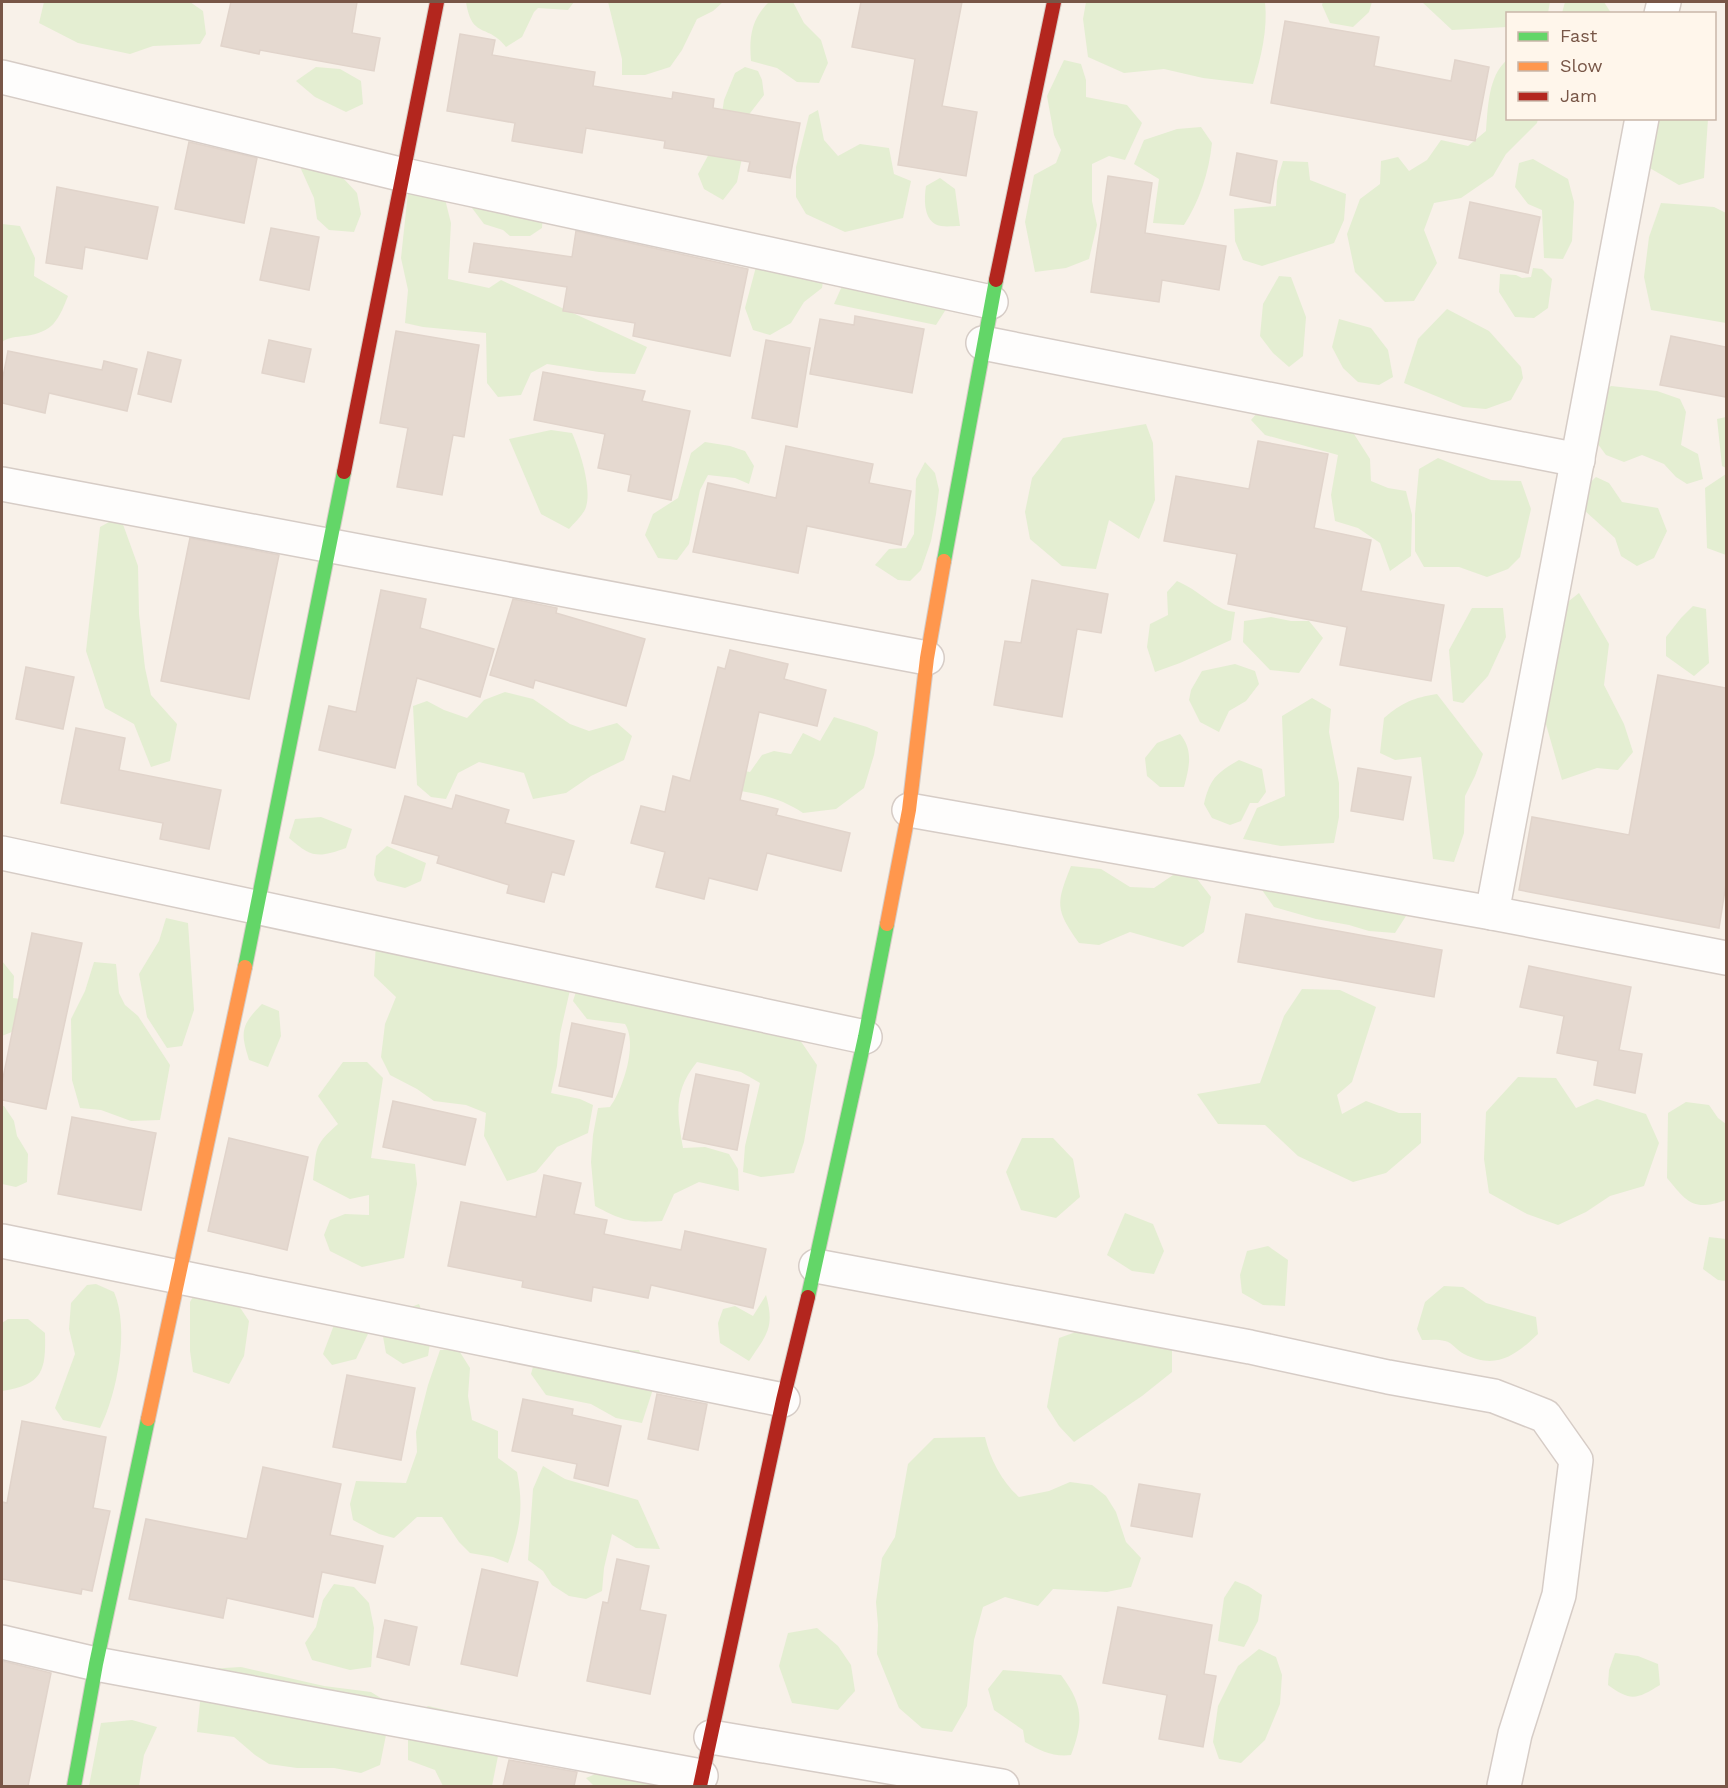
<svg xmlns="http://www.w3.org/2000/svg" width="1728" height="1788" font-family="'Work Sans',sans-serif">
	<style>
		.green { fill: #e4eed2 }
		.building { fill: #e5d9d0; stroke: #e1d4cb; stroke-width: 1.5 }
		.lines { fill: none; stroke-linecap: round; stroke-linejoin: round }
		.street-casing { stroke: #d6ccc6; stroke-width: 36 }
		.fast-casing { stroke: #d6ccc6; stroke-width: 16 }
		.slow-casing { stroke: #d6ccc6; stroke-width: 16 }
		.jam-casing { stroke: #d6ccc6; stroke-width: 16 }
		.street { stroke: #fefdfc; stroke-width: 33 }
		.fast { stroke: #63d668; stroke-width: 14 }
		.slow { stroke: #ff974d; stroke-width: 14 }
		.jam { stroke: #b3261e; stroke-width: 14 }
	</style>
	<rect width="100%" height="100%" fill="#f8f1e9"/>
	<g class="green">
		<polygon points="44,2 190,2 203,11 206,34 200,44 153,46 130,54 78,43 39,23"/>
		<path d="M 466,2 L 574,2 L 568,10 L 538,8 L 534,12 L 522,37 L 506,47 C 488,23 472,40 466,2 Z"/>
		<polygon points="608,2 723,2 713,11 697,19 682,50 670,67 645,75 622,75 622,59"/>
		<path d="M 769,2 L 793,2 L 804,23 L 821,40 L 828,63 L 819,83 L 797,82 L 777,68 L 751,61 C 749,38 751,19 769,2 Z"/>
		<path d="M 1086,2 L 1265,2 C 1268,29 1261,58 1253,84 L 1203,78 L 1164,69 L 1124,73 L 1088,57 L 1083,19 Z"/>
		<polygon points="1323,2 1372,2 1369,12 1353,27 1330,23 1322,5"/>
		<polygon points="1422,2 1550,2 1548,13 1508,14 1507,27 1452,30"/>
		<polygon points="1565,2 1604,2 1611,13 1562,13"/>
		<polygon points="1064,60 1081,64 1086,80 1086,97 1127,105 1142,123 1125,160 1109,156 1092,164 1092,201 1097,225 1089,259 1066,268 1035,272 1025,222 1034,175 1056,163 1061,150 1054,135 1047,96"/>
		<path d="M 1507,60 L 1508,118 L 1538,119 L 1537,123 L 1506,154 L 1493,176 L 1461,198 L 1434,203 L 1424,230 L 1437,263 L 1414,301 L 1385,302 L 1355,272 L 1347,234 L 1360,199 L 1380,184 L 1381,161 L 1398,157 L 1409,171 L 1427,160 L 1441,140 L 1468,146 L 1486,131 C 1488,108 1488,76 1507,60 Z"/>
		<polygon points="316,67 340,69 361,81 363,104 346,112 315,97 296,81"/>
		<polygon points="745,67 758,71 762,80 764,95 744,121 742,158 737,182 723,200 704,189 698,174 710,152 720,127 724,100 735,73"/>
		<polygon points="818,110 824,140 838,156 860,144 889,148 894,174 911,181 903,218 845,232 806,214 796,197 796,167 809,115"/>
		<polygon points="1649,119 1708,119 1704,178 1679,185 1648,167"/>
		<path d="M 1201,127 L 1212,143 C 1209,172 1200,200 1184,225 L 1153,223 L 1159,179 L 1134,164 L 1144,140 L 1177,129 Z"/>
		<polygon points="307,148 341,151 343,178 357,193 361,214 354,232 329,230 317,219 314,198 301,169"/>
		<polygon points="1533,159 1568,179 1574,202 1572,241 1563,259 1544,258 1542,210 1528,204 1515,187 1519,163"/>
		<polygon points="1283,161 1308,162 1310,180 1346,194 1344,220 1334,243 1262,266 1243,260 1235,241 1234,209 1276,206 1277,181"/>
		<path d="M 940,178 L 955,189 L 960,226 C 954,226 947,227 941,226 C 923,223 924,199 926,186 Z"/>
		<polygon points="441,183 451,223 448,279 489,288 501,280 647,347 635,374 599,372 547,364 531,373 521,395 498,397 487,383 486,333 423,327 405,323 408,290 401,258 408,192"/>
		<polygon points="486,199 543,211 542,228 530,236 510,236 503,230 484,224 472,208"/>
		<polygon points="1661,203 1714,207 1726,213 1726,323 1651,310 1644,277 1649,237"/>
		<path d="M 2,224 L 20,226 L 35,258 L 34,276 L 68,296 C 58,321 53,332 25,336 C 16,337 9,337 2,342 Z"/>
		<polygon points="761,248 824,273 822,288 804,302 791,323 770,335 753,330 745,308"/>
		<polygon points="884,262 914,269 940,272 951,294 948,306 936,325 834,304 847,275 863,267"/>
		<polygon points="1533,268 1542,269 1552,279 1548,308 1534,318 1515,317 1499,292 1500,274 1516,275 1522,278 1531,277"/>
		<polygon points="1279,276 1291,277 1306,317 1303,356 1289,367 1273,353 1260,336 1263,304"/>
		<polygon points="1447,309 1489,331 1521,367 1523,378 1511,400 1486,409 1463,407 1404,383 1418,339"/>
		<polygon points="1339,319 1371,328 1388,350 1393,377 1379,385 1358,382 1343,368 1332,347"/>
		<polygon points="1611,386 1657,391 1680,399 1686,412 1681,445 1698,454 1703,479 1687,484 1676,477 1664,464 1642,455 1624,462 1606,455 1589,432 1594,399"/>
		<polygon points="1320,403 1354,434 1370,459 1371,481 1388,488 1406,491 1412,515 1411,556 1390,571 1380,543 1358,528 1335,521 1331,495 1338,455 1265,435 1251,420 1263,406"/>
		<polygon points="1726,417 1726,468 1722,466 1717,419"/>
		<polygon points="1146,424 1153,443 1155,500 1139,539 1109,520 1096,569 1062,566 1030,539 1025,512 1032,478 1063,438"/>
		<path d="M 551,430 L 572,433 C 580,451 592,487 586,507 C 584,514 574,523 569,529 L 541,514 L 509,439 Z"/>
		<polygon points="705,442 730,446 745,451 754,466 749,484 735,478 708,475 700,490 689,544 677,560 658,558 645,535 653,514 678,498 691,453"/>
		<polygon points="1438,458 1491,480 1521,481 1531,509 1520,557 1508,569 1487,577 1459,567 1424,567 1415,551 1415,514 1419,469"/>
		<polygon points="925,462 935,473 939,490 936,514 931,541 921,570 910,581 898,580 875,565 889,549 906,548 914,534 916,479"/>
		<polygon points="1726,474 1726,555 1707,548 1705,488"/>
		<polygon points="1596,477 1609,483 1622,502 1658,508 1667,531 1654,558 1637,566 1621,556 1615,538 1584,510 1582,490"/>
		<polygon points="120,516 138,566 139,614 145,668 151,695 177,724 170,761 151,767 134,724 105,708 86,651 100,527"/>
		<path d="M 1177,581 C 1183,584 1190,587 1195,591 C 1209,600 1218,610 1235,612 L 1231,640 L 1180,663 L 1155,672 L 1147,647 L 1150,624 L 1168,615 L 1167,592 Z"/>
		<polygon points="1579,593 1609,644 1604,685 1624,724 1633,752 1618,770 1597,768 1562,780 1541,707 1559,609"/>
		<polygon points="1693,606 1706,609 1709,663 1694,676 1666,656 1666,637 1681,618"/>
		<polygon points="1472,608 1503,608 1506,637 1488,676 1463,703 1453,701 1449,650"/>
		<polygon points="1271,617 1291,621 1309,621 1323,638 1299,673 1270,670 1243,642 1244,621"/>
		<polygon points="1235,664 1255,671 1259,684 1246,701 1229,711 1219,732 1200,722 1189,700 1191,690 1202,671"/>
		<polygon points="505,692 533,699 570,724 589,731 617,723 632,736 624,760 591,776 566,793 533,799 524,773 479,762 458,773 446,799 431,797 417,785 413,706 427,701 444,710 467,718 484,700"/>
		<path d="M 1437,694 L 1483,754 L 1475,776 L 1465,796 L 1464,833 L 1454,862 L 1433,859 L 1421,757 L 1395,760 L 1380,753 L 1384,718 C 1403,702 1413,698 1437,694 Z"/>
		<polygon points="1312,698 1331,709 1329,732 1339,783 1339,817 1334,843 1281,846 1243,839 1257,808 1285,796 1282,716"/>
		<path d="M 834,717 L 867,727 L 878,732 L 874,755 L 864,788 L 836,809 L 803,813 C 780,797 755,793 728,789 L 731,768 L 750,772 L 762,755 L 774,751 L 791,754 L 803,733 L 820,741 Z"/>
		<path d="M 1180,734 C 1194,751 1189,768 1184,787 L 1160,787 L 1147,776 L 1145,758 L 1157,743 Z"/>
		<path d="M 1239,760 L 1262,769 L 1266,792 L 1258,803 L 1250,803 L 1241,821 L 1230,825 L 1212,818 L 1204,804 C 1210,778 1217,773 1239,760 Z"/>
		<path d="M 321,817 L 352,829 L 346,848 C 318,858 312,858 289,838 L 295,819 Z"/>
		<polygon points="387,846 426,863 421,881 405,888 377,881 374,875 376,856"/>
		<path d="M 1071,866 L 1101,869 L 1130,887 L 1154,888 L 1176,873 L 1194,875 L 1211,897 L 1204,932 L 1183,947 L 1130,932 L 1099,945 L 1079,943 C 1055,909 1056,904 1071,866 Z"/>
		<polygon points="1298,881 1377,897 1406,916 1395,933 1369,931 1349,925 1316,919 1274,907 1262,890"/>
		<polygon points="166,918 188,923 194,1010 182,1046 167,1048 147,1017 139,974 159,941"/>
		<polygon points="376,943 573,977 560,1034 557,1066 551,1093 580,1099 593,1105 588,1133 557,1147 536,1172 507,1181 484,1136 486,1113 466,1105 434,1101 417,1089 390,1075 381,1057 385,1024 396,997 374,976"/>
		<polygon points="2,961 14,976 13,998 29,1000 19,1029 2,1036"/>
		<polygon points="94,962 116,964 119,993 125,1005 138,1016 170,1065 160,1120 131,1121 101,1110 80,1108 72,1080 71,1019 85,991"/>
		<path d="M 581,976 L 785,1024 L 802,1043 L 817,1065 L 804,1142 L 794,1173 L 761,1177 L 743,1172 L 745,1146 L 760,1083 L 741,1072 L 697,1062 C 673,1092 677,1113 683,1148 L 705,1147 L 729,1154 L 738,1169 L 739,1191 L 699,1182 L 674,1194 L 662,1221 C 631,1223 623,1221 595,1206 L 591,1162 L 593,1135 L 598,1108 L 610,1107 C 623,1089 638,1044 625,1024 L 587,1019 L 573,1001 Z"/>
		<polygon points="1302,989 1340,990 1376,1007 1352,1082 1337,1095 1342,1114 1366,1101 1399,1113 1421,1113 1421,1143 1386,1173 1353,1182 1298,1156 1265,1125 1218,1124 1197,1094 1260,1083 1284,1016"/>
		<path d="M 262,1004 L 279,1011 L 281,1036 L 268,1067 L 249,1060 C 240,1032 241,1025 262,1004 Z"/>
		<path d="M 343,1062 L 367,1062 L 383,1078 L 371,1158 L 415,1164 L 417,1184 L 404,1258 L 362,1267 L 330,1251 L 324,1235 L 330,1220 L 345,1214 L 369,1215 L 369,1195 L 350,1199 L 313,1180 C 317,1148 313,1146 338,1124 L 318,1096 Z"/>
		<polygon points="1518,1077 1556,1078 1576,1108 1597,1099 1646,1114 1659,1143 1644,1186 1610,1196 1586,1212 1558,1225 1527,1214 1489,1193 1484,1159 1486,1112"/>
		<path d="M 1686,1102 L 1709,1105 L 1718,1118 L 1726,1124 L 1726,1200 C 1693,1212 1687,1202 1667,1178 L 1668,1113 Z"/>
		<polygon points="2,1106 4,1106 14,1121 17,1136 28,1154 27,1182 16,1187 2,1184"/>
		<polygon points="1022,1138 1053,1138 1073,1159 1080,1197 1056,1218 1021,1210 1006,1172"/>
		<polygon points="1125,1213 1153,1224 1164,1251 1154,1274 1132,1271 1107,1255"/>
		<polygon points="1709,1237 1726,1239 1726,1281 1718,1280 1703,1269"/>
		<polygon points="1268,1246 1288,1260 1285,1306 1263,1305 1242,1293 1240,1275 1247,1251"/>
		<polygon points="205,1275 237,1303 249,1321 244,1356 229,1384 193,1372 190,1351 190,1302"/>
		<path d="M 96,1284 L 114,1292 C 130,1329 117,1394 100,1428 L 63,1420 L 55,1408 L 75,1354 L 69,1329 L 71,1303 L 87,1285 Z"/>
		<path d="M 1444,1286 L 1463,1287 L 1486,1303 L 1536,1317 L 1538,1334 C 1515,1356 1496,1370 1464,1354 C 1457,1351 1452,1342 1445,1341 C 1438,1339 1429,1340 1422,1340 L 1417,1329 L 1425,1302 Z"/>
		<path d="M 766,1295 C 775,1328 767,1334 749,1361 L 720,1343 L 718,1323 L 723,1309 L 735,1306 L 753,1316 Z"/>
		<polygon points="343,1301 377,1315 356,1359 332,1365 323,1354"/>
		<polygon points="419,1304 431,1337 428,1356 403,1364 386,1353 382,1331 395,1313"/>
		<path d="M 8,1319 L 28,1319 L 45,1333 C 46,1370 43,1385 2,1391 L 2,1323 Z"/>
		<polygon points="1087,1328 1172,1346 1172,1372 1142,1396 1074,1442 1059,1426 1047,1407 1059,1338"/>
		<path d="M 458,1349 L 470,1368 L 468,1396 L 472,1420 L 498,1431 L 498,1458 L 517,1472 C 524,1508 520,1529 508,1563 L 493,1557 L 470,1553 L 459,1542 L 442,1517 L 417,1517 L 394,1538 L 379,1534 L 353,1520 L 350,1504 L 356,1481 L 406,1483 L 417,1452 L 416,1432 L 428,1385 L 440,1350 Z"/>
		<polygon points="639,1350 654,1386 642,1423 616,1418 591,1404 546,1395 531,1374 537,1352"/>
		<path d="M 985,1437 C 990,1459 1002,1482 1019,1497 L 1049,1491 L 1070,1482 L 1092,1485 L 1106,1496 L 1116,1512 L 1126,1542 L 1141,1558 L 1131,1587 L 1107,1592 L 1053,1589 L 1038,1606 L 1005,1597 L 983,1607 L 974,1640 L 967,1706 L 952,1732 L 922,1728 L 899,1708 L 877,1654 L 878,1625 L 876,1602 L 882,1558 L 895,1537 L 908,1464 L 934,1438 Z"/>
		<polygon points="543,1466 565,1479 638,1500 660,1549 636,1548 612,1534 604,1568 602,1591 586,1599 569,1596 552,1585 543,1571 528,1560 533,1489"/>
		<polygon points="1235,1581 1248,1586 1262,1595 1258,1621 1244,1647 1218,1641 1224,1598"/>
		<polygon points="334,1584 354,1587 369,1603 374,1628 371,1667 350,1670 312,1660 305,1643 316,1627 323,1600"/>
		<polygon points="817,1628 838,1646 851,1665 855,1691 838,1710 792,1703 779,1666 788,1633"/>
		<polygon points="1259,1649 1276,1657 1282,1675 1280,1704 1265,1740 1241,1763 1219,1759 1213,1742 1218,1706 1238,1666"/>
		<path d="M 1615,1653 L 1638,1656 L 1658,1664 L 1660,1685 C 1637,1699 1631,1702 1608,1685 L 1609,1670 Z"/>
		<polygon points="241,1667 324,1686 371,1692 392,1705 380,1765 361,1773 334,1768 297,1768 269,1764 255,1755 234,1737 197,1732 200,1702 208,1669"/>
		<path d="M 1003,1670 L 1061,1675 C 1083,1704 1084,1721 1071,1755 C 1053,1757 1041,1751 1025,1742 L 1023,1730 L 994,1710 L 988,1689 Z"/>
		<polygon points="428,1706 459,1713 501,1741 492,1786 443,1786 435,1770 408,1760 408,1717"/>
		<polygon points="132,1720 157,1727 144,1755 139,1786 89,1786 101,1723"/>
		<polygon points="605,1770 676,1786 594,1786 586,1778"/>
	</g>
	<g class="building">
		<polygon points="231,2 357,2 352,33 380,38 374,71 260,50 259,54 221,46"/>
		<polygon points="861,2 962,2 942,106 977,112 966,176 898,165 915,59 852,47"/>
		<polygon points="1285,21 1379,37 1374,66 1451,81 1455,60 1489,67 1475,141 1271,103"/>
		<polygon points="460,34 495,40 492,55 595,72 593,86 672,99 673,92 714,99 713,108 800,123 790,178 748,171 750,162 664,148 665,141 586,128 582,153 512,141 515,123 447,111"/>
		<polygon points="189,142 257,158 244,223 175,209"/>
		<polygon points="1237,153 1277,161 1270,203 1230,195"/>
		<polygon points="1108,176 1152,183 1145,233 1226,246 1219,290 1162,280 1159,302 1091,292"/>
		<polygon points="57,187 158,207 147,259 85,247 82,269 46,263"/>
		<polygon points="1470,202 1540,217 1528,273 1459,258"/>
		<polygon points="271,228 319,237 309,290 260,280"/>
		<polygon points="576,231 748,269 730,356 633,336 635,323 563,311 567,287 469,272 474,243 572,257"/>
		<polygon points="855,316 924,329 912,393 810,374 820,319 854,325"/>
		<polygon points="396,331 479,345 464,437 453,435 442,495 397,487 408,428 380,423"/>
		<polygon points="1671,336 1726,347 1726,397 1660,385"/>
		<polygon points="269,340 311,349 304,382 262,373"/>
		<polygon points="766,340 810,348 797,427 752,418"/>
		<polygon points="8,351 102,370 104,361 137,369 127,411 49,393 45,413 2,403 2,382"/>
		<polygon points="148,352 181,360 171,402 138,394"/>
		<polygon points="543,372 645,391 642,401 690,411 671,500 628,491 631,475 598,468 605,434 534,420"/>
		<polygon points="1258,441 1328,454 1314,528 1371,540 1361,591 1444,605 1431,681 1340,665 1347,627 1228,604 1237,554 1164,541 1176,476 1249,489"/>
		<polygon points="786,446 873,464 869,483 911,491 901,545 807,526 798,573 693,552 708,483 776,498"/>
		<polygon points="190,538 279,555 249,699 161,681"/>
		<polygon points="1032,580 1108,594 1101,633 1077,629 1062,717 994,705 1005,641 1021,643"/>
		<polygon points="381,590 426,599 420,628 494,649 480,697 417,678 395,768 319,750 329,706 356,712"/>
		<polygon points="513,599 557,608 556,613 645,639 626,706 535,680 533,688 490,675"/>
		<polygon points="730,650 788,664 784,679 826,690 817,726 759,712 740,800 778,809 776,815 850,833 841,871 767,853 757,890 709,878 704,899 656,887 665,852 631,843 641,806 665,812 673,776 690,781 718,667 725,669"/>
		<polygon points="26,667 74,677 63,729 16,719"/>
		<polygon points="1658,675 1726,688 1726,884 1719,928 1519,890 1532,817 1629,835"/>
		<polygon points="76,728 125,738 119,770 221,790 209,849 160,839 163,823 61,803"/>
		<polygon points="1358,768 1411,777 1403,820 1351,811"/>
		<polygon points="456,795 509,810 505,823 574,841 564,875 552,872 544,902 507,893 509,885 437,863 439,856 392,843 405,796 452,809"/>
		<polygon points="1246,914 1442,950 1434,997 1238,962"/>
		<polygon points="32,933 82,943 46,1109 2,1100 2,1083"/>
		<polygon points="1529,966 1631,987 1619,1050 1642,1054 1635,1093 1594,1085 1598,1061 1557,1053 1564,1016 1520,1007"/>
		<polygon points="572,1023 625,1034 612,1097 559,1086"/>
		<polygon points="696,1074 749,1085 737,1150 683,1139"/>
		<polygon points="393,1101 476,1119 465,1165 383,1147"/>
		<polygon points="72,1117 156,1133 141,1210 58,1194"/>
		<polygon points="229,1138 308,1157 287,1250 208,1231"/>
		<polygon points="544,1175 581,1183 574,1214 607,1220 604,1234 681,1250 685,1231 766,1249 753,1308 651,1285 648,1298 593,1287 591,1301 522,1287 523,1281 448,1266 461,1202 536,1217"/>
		<polygon points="347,1375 415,1388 401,1460 333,1447"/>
		<polygon points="657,1394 707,1404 698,1450 648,1439"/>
		<polygon points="523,1399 573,1409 572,1415 621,1426 608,1486 574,1478 577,1464 512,1451"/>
		<polygon points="22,1421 106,1437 93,1508 110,1511 92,1591 82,1589 81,1594 2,1579 2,1502 7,1503"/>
		<polygon points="263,1467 341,1484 330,1535 383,1546 375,1583 322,1572 313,1617 227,1598 223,1618 129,1599 146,1519 247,1539"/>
		<polygon points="1139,1484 1200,1494 1192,1537 1131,1526"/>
		<polygon points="617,1559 649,1566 640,1610 666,1615 650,1694 587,1681 603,1602 608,1603"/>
		<polygon points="482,1569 538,1582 517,1676 461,1664"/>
		<polygon points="1118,1607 1212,1625 1204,1674 1216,1676 1203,1747 1159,1739 1167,1695 1103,1683"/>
		<polygon points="385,1620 417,1627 409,1665 377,1657"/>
		<polygon points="2,1661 51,1673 28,1786 2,1786"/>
		<polygon points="509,1760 577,1772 574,1786 503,1786"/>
	</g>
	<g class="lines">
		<g class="street-casing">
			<g id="street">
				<polyline points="1661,14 1664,2"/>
				<polyline points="2,77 404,175 991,302"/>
				<polyline points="983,343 1578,460"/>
				<polyline points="2,484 927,658"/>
				<polyline points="909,810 1492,913 1726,958"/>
				<polyline points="2,853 865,1037"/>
				<polyline points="1492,913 1642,118"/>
				<polyline points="2,1241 783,1400"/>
				<polyline points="816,1266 1250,1347 1388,1377 1494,1396 1545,1416 1576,1460 1559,1595 1515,1734 1504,1786"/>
				<polyline points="2,1642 96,1664 701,1776"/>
				<polyline points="711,1737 1002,1786"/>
			</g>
		</g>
		<g class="fast-casing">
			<g id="fast">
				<polyline points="944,561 996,280"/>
				<polyline points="245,967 344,472"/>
				<polyline points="808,1297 865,1037 887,924"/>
				<polyline points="74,1786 96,1664 148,1419"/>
			</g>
		</g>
		<g class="slow-casing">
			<g id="slow">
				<polyline points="887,924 909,810 927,658 944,561"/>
				<polyline points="148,1419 245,967"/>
			</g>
		</g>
		<g class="jam-casing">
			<g id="jam">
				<polyline points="996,280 1054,2"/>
				<polyline points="344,472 437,2"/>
				<polyline points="700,1786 783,1400 808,1297"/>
			</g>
		</g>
		<use href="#street" class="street"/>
		<use href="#fast" class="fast"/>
		<use href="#slow" class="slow"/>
		<use href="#jam" class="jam"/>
	</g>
	<rect width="1728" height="1788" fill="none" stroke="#785647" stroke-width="6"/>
	<rect x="1506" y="12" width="210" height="108" fill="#fff6eb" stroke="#c9b6a9" stroke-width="1.5"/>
	<rect x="1518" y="32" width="30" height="9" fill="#63d668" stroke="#c9b6a9" stroke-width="1.5"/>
	<text x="1560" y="42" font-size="18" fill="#785647">Fast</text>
	<rect x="1518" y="62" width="30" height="9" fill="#ff974d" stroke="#c9b6a9" stroke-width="1.5"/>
	<text x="1560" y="72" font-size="18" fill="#785647">Slow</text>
	<rect x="1518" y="92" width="30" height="9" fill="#b3261e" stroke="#c9b6a9" stroke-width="1.5"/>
	<text x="1560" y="102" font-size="18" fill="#785647">Jam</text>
</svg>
